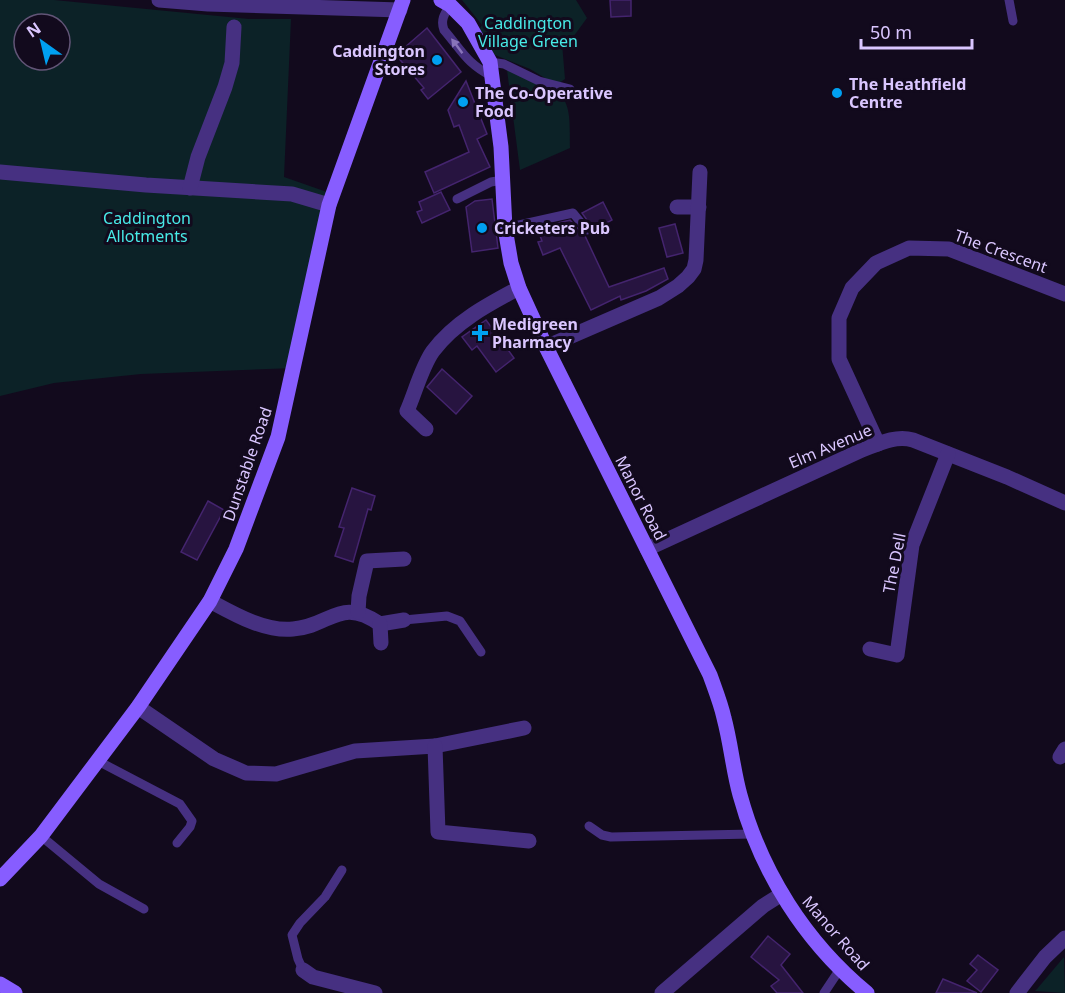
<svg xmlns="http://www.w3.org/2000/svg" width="1065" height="993" font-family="'Noto Sans',sans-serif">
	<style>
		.green { fill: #0c2227; fill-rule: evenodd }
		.building { fill: #271440; stroke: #44246e; stroke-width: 1.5 }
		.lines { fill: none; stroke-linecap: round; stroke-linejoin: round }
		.lane { stroke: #463081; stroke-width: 9 }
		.street { stroke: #463081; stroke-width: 15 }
		.secondary { stroke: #875dff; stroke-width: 15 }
		.oneway { fill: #8974ba }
		.poi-dot { fill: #00a0f1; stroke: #120a1d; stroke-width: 2 }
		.labels { text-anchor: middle; stroke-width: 6; stroke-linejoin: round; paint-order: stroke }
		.park-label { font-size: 16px; fill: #48e9e7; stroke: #120a1d }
		.poi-label { font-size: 16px; font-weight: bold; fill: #dac6ff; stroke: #120a1d; text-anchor: start }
		.street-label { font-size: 16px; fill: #dac6ff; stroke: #120a1d }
	</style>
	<rect width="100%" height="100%" fill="#120a1d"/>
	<g class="green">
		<path d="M 0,0 L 54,0 L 249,19 L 291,19 L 284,177 L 327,192 L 294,368 L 141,374 L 54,383 L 0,396 ZM 24,24 L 60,24 L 60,60 L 24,60 Z"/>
		<polygon points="462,0 576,0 587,18 571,40 562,43 565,79 559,83 550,81 530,69 490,53 477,34 482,25"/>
		<path d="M 507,70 L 558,93 C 573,104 569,131 570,148 L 520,170 Z"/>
		<polygon points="1064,957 1065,993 1035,991 1037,989"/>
	</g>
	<g class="building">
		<polygon points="610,0 631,0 631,16 611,17"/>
		<polygon points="427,28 461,72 428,99 421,90 424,88 396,55"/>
		<polygon points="466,81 487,134 477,139 490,167 434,193 425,172 469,152 459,125 454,127 448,110"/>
		<polygon points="441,192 450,210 422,223 417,212 422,210 419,202"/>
		<polygon points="492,199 498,248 472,252 466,207 475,201"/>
		<polygon points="603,202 612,220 594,230 582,213"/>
		<polygon points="570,220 585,236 609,287 664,268 668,279 646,291 621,300 620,296 591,310 560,248 543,255 538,242 542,241 537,228"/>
		<polygon points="675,224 683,253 667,257 659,228"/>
		<polygon points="486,320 514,358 496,372 477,346 472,350 462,337"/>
		<polygon points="442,369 472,396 456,414 427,387"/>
		<polygon points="352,488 375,496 371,510 368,509 353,562 335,556 344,528 339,527"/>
		<polygon points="208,501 224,510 197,560 181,552"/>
		<polygon points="768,936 790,954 781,965 803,993 777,993 771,986 779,980 751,957"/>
		<polygon points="978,955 998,970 981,992 967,981 977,970 970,964"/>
		<polygon points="943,979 977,993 936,993"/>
	</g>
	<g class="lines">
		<g class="lane">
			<polyline points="1009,0 1013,21"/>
			<path d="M 450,5 C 445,13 440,20 444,30 C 462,51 467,64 493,77"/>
			<polyline points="490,62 504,64 539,81 570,89"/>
			<polyline points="457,199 491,182 503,180"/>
			<polyline points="505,228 573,213 587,230"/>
			<polyline points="404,620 447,616 460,621 481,652"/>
			<polyline points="98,761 180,804 192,821 190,827 177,843"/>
			<polyline points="589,826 602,835 611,837 752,834"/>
			<polyline points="41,836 99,884 144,909"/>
			<polyline points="303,970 298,959 292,935 300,923 325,897 342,870"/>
			<polyline points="824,993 840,969"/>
		</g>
		<g class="street">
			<polyline points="159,0 208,4 400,10"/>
			<polyline points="0,172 146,185 292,194 329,205"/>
			<polyline points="190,188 198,157 225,87 232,63 234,27"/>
			<polyline points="677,207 699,207"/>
			<polyline points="546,347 659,298 678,286 688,277 694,269 696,260 700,172"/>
			<path d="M 426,429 L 407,411 C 415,393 422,366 433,351 C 455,322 487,305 519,288"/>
			<polyline points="878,444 839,359 839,318 852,288 876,263 909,248 949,249 1065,294"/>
			<path d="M 647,549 L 862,450 C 878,444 895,435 913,440 L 1007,477 L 1065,503"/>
			<path d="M 210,601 C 234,614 265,632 293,629 C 331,626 340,596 380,624 L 404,620"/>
			<polyline points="358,612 359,596 367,561 404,559"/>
			<polyline points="380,624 381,643"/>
			<polyline points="870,649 897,655 912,545 948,454"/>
			<polyline points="138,707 214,759 246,773 276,774 355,751 435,746 524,728"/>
			<polyline points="435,746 438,832 529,841"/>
			<polyline points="1060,757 1065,749"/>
			<polyline points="303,970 313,977 375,993"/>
			<polyline points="662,993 763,906 782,894"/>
			<polyline points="1017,993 1045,957 1065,938"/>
		</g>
		<g class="secondary">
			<path d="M 441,0 L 450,5 L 468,23 L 490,62 L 501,147 L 505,228 L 511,263 L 519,288 L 546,347 L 710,675 C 715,689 721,704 724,718 C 731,744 733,770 740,795 C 761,872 805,942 867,993"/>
			<polyline points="0,879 41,836 138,707 210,601 236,549 278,437 329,205 403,0"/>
			<polyline points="0,984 15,993"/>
		</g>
	</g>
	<defs><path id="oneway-solid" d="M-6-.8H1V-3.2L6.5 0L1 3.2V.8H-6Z" transform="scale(1.5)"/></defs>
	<use class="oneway" href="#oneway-solid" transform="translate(457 46) rotate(-127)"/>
	<g class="poi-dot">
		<circle cx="437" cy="60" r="6"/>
		<circle cx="837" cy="93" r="6"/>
		<circle cx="463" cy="102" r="6"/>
		<circle cx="482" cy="228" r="6"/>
		<path d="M477 324h6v6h6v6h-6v6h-6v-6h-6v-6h6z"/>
	</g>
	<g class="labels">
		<g class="park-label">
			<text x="528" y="29">Caddington<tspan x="528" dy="18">Village Green</tspan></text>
			<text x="147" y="224">Caddington<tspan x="147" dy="18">Allotments</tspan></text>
		</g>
		<g class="poi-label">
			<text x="425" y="57" text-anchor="end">Caddington<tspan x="425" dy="18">Stores</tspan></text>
			<text x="849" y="90">The Heathfield<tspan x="849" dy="18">Centre</tspan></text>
			<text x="475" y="99">The Co-Operative<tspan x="475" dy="18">Food</tspan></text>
			<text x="494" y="234">Cricketers Pub</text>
			<text x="492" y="330">Medigreen<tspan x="492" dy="18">Pharmacy</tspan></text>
		</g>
		<g class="street-label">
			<text transform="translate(1001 251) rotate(20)" y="6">The Crescent</text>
			<text transform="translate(830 446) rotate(-23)" y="6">Elm Avenue</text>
			<text transform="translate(247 464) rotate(-71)" y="6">Dunstable Road</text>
			<text transform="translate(641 498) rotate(63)" y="6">Manor Road</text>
			<text transform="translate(894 563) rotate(-79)" y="6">The Dell</text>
			<text transform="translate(836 933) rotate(49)" y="6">Manor Road</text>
		</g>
	</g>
	<g transform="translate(42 42) rotate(326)"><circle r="28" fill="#120a1d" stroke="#625577" stroke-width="1.5"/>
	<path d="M0-4.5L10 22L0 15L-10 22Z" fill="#00a0f1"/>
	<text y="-9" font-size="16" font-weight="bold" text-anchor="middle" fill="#dac6ff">N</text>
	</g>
	<path d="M861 39v9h111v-9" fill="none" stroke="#dac6ff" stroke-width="3"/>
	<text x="870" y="39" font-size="18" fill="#dac6ff" stroke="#120a1d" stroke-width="4.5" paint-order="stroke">50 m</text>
</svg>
